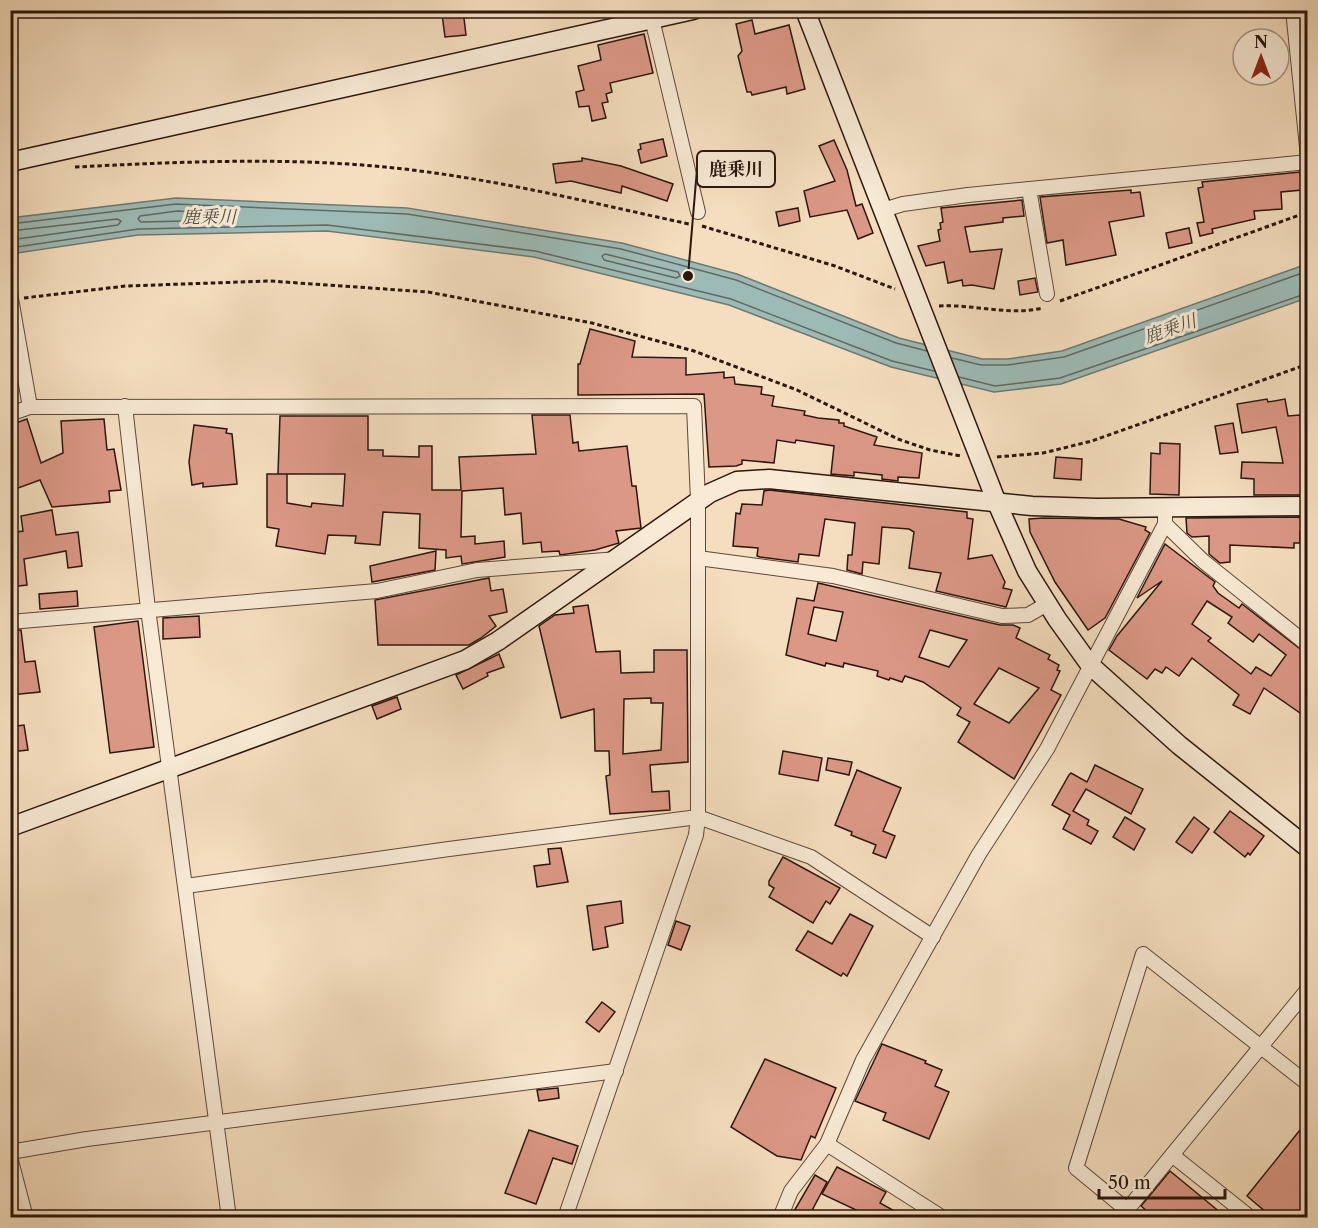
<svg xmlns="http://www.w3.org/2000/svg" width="1318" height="1228" font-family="'Libre Caslon Text','Noto Serif JP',serif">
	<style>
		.water { fill: #9dbbb6; stroke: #707972; stroke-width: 1.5 }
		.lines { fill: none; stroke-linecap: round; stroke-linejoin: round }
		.shore { stroke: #646862; stroke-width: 1.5 }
		.building { fill: #dc9887; stroke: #2c160d; stroke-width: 1.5; fill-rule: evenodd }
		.street-casing { stroke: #5e483a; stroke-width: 16 }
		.secondary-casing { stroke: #2c160d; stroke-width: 21 }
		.highway-casing { stroke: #2c160d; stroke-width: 27 }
		.path { stroke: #2c160d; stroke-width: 3; stroke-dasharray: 4.5 3; stroke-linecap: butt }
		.street { stroke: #f8ead5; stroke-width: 14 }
		.secondary { stroke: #f8ead5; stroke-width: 18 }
		.highway { stroke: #f5debf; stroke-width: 24 }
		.labels { text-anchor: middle; stroke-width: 6; stroke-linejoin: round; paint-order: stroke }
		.water-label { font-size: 18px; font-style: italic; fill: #545048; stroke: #f8ead5 }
		.leader { fill: none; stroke: #2c160d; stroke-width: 2 }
		.callout-dot { fill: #2c160d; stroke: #f8ead5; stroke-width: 2 }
		.callout { fill: #f8ead5; stroke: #2c160d; stroke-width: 2 }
		.callout-label { font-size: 18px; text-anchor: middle; font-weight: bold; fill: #2c160d }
	</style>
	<rect width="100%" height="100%" fill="#f5debf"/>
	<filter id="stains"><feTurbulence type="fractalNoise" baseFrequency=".00333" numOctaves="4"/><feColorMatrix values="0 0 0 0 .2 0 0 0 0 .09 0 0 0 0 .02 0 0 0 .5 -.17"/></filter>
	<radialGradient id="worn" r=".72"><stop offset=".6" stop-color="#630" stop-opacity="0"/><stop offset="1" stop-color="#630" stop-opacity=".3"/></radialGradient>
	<polygon class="water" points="176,198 407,208 622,243 737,274 899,338 982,359 1008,359 1062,351 1307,264 1307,298 1061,384 994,392 891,367 729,305 534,257 327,231 138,235 11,254 10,218"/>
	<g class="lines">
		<g class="shore">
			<polygon points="177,211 232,214 235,217 232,220 141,222 138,219 140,216"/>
			<polyline points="10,224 176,204 407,214 621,249 736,280 896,343 927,351"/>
			<polyline points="10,231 117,219 121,221 118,225 10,240"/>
			<polyline points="10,248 138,229 327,225 535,251 731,299 892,361 934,371"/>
			<polygon points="605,254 678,272 680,276 676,278 604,260 602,256"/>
			<polyline points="952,358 981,365 1008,365 1064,357 1308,271"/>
			<polyline points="959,377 995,386 1060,378 1308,293"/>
		</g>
	</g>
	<g class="building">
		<polygon points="445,10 463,10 466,35 445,37 442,14 446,13"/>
		<polygon points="752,20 755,34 789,25 805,89 787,94 786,87 752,95 751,92 747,92 738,56 742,51 736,24"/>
		<polygon points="644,34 653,73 610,83 612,92 606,94 608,102 602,103 606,118 592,121 589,106 579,107 576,92 584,90 578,66 601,60 598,45"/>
		<polygon points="663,139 667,156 641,163 638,150 641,149 640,144"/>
		<polygon points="834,140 847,170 856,206 862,204 873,233 858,239 847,210 810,217 804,191 835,181 819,146"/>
		<polygon points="582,158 621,166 673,184 667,201 622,186 621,193 571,181 556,183 553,164 582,161"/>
		<polygon points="1300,172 1302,190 1281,192 1282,209 1254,211 1255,219 1212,229 1213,233 1200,236 1197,223 1204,222 1198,188 1203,187 1202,182"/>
		<polygon points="1131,190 1131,193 1140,192 1144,216 1109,222 1116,255 1066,265 1063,240 1047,243 1040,197"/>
		<polygon points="1022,200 1024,216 1003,218 1003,222 965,227 970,252 1002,249 994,289 972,285 963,286 962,280 948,283 944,262 926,266 918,246 940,241 938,230 941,229 940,223 943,222 941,208"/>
		<polygon points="798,208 800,221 779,226 776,212"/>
		<polygon points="1189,228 1192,243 1169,248 1166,233"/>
		<polygon points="1035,278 1038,292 1020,295 1018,281"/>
		<polygon points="590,329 635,341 632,357 686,358 686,375 724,372 724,378 734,377 735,384 762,387 761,394 774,396 772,406 805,411 804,415 818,418 839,420 839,423 844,423 844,426 877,437 874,445 922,453 919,478 898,477 898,481 882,479 882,475 854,472 854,476 831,474 834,446 796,440 795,443 777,440 774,463 742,460 742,464 736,466 709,467 704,394 578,395 578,364 580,364"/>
		<polygon points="1267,399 1268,402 1285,399 1288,416 1300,415 1301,425 1308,425 1308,495 1254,495 1254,479 1241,478 1242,462 1283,463 1276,427 1242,433 1237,404"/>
		<polygon points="532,415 570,415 573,443 578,442 579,451 627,446 632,486 636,486 641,528 616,531 619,543 595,550 560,555 559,551 542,552 541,542 523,544 521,513 505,515 503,488 462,491 461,537 475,536 475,544 504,541 505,557 462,564 461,556 446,558 446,550 419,548 420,514 383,512 380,545 355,543 356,536 328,535 325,554 276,546 279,529 267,527 267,474 287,474 287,503 311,507 312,503 343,506 345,474 278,474 280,416 368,416 368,450 383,450 383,456 419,457 419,446 432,446 432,490 461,490 459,457 536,454"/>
		<polygon points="27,419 41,463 63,453 61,421 104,419 107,450 114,449 121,490 109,491 110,502 52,507 40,480 10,491 10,425"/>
		<polygon points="1233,423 1238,452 1220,454 1215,426"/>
		<polygon points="194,425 227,429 226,433 232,434 237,484 203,487 203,483 192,485 189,462"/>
		<polygon points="1160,443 1180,444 1179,495 1150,494 1151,453 1160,454"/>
		<polygon points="1056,457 1082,459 1081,480 1054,478"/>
		<polygon points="769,490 967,512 967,518 973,519 968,559 992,555 1005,582 1003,588 1012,590 1006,607 936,591 941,573 909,568 914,532 909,529 882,527 879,564 863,562 862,574 847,570 848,555 852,555 855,523 825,519 819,556 799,554 798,562 760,557 757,556 758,548 733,546 736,513 740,514 742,504 762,505 764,491"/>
		<polygon points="52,510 56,535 78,532 82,566 68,568 66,551 24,559 27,585 10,587 10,533 23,531 21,516"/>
		<polygon points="1308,517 1308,531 1300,531 1300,543 1294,543 1294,548 1230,545 1230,562 1220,563 1209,554 1209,536 1192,537 1187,533 1186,518"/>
		<polygon points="1043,518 1119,519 1146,527 1145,530 1150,533 1105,618 1088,630 1055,582 1030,532 1029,519"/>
		<path d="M 1165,544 L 1215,582 L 1213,586 L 1218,593 L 1239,608 L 1242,604 L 1308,655 L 1308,708 L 1303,715 L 1264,688 L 1250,714 L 1233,705 L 1239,695 L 1192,658 L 1179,676 L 1166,667 L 1162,673 L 1155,669 L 1147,679 L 1109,650 L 1117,636 L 1162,581 L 1137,598 ZM 1207,601 L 1232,617 L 1228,623 L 1253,642 L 1259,634 L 1286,655 L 1271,676 L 1256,667 L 1251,674 L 1208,641 L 1211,638 L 1192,624 Z"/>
		<polygon points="436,551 435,570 372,582 370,566"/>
		<polygon points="489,578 491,591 503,589 507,612 489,616 496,626 481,638 469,645 378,645 375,600"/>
		<path d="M 818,583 L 1000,625 L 1013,625 L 1020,628 L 1016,638 L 1050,655 L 1048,659 L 1059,665 L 1057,670 L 1060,671 L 1051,690 L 1061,695 L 1014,779 L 958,742 L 970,722 L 957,715 L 961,708 L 923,682 L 905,676 L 902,682 L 890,678 L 889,680 L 877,676 L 878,671 L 844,663 L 843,667 L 826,663 L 825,666 L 786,655 L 797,598 L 814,601 ZM 814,607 L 843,612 L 836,641 L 808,634 ZM 930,630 L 967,640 L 949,667 L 919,657 ZM 999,668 L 1039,688 L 1009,723 L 974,704 Z"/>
		<polygon points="77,591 78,606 40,609 39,594"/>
		<path d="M 588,605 L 596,652 L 620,651 L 621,673 L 654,672 L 654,650 L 687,650 L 688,762 L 650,765 L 652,792 L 669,791 L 670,810 L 610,814 L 606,776 L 610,775 L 609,751 L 595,751 L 594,709 L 561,718 L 539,626 L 555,615 L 574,613 L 573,607 ZM 651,698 L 651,703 L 663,703 L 661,750 L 623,754 L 624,699 Z"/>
		<polygon points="199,616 200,637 163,639 163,618"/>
		<polygon points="138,621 154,747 110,753 94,627"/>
		<polygon points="21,630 25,662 35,661 40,692 10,695 10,631"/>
		<polygon points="499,654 504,667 487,673 488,676 463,689 456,675"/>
		<polygon points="397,697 401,709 377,719 372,706"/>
		<polygon points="24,725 28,750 10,752 10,727"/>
		<polygon points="783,751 822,758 818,781 779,774"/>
		<polygon points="828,758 852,762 849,775 826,770"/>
		<polygon points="1095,765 1143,789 1131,814 1086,789 1073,811 1089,820 1087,825 1098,831 1091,844 1063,829 1070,815 1052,805 1069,775 1071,773 1087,782"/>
		<polygon points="857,770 901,788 883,831 895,836 886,858 873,853 876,845 851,835 852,832 835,825"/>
		<polygon points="1230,811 1264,836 1250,855 1248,853 1245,857 1214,832"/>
		<polygon points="1125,817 1145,829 1134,850 1113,837"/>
		<polygon points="1194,817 1209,829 1192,853 1176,842"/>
		<polygon points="561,848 568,882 537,887 534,866 550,864 548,849"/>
		<polygon points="783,857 840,888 830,904 826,901 813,923 769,897 774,888 769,885 769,881"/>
		<polygon points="621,901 623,923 605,927 608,947 593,950 587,906"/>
		<polygon points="850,914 873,926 847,976 843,973 841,976 796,950 808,931 832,944"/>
		<polygon points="676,921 690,926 681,950 668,945"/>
		<polygon points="602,1002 615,1012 599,1032 586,1022"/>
		<polygon points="882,1044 926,1061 925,1063 942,1070 935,1086 949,1092 929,1139 883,1120 886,1113 855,1101"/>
		<polygon points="765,1059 836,1088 815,1138 811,1136 801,1160 777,1156 731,1127"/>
		<polygon points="558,1088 559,1098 539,1101 537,1090"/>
		<polygon points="1308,1120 1308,1218 1273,1218 1247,1196"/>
		<polygon points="529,1130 578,1146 572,1164 553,1158 536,1204 505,1193"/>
		<polygon points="837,1167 886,1192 880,1203 907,1218 873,1218 822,1194"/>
		<polygon points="1170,1171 1227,1218 1155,1218 1141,1206"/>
		<polygon points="815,1175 827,1182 808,1218 790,1218"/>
	</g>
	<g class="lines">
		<g class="street-casing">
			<g id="street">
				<polyline points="1293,10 1308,157"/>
				<polyline points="652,19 698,212"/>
				<polyline points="1029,189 1047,294"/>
				<polyline points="883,210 903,204 968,195 1308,162"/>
				<polyline points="10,293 30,407"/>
				<polyline points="125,406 148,609 229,1218"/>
				<polyline points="10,414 30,407 694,406 698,501 698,817 696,835 565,1218"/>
				<polyline points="1165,524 1203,561 1308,645"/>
				<polyline points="698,558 833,576 1002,616 1028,615 1047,604"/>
				<polyline points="10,622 377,591 477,570 618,559"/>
				<polyline points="186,886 449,849 698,817 811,857 933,937"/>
				<polyline points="827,1144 943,1218"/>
				<polyline points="10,1152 87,1139 616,1071"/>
				<polyline points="1172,1155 1251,1218"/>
				<polyline points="10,1157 26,1218"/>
				<polyline points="1127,1210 1076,1168 1143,954 1308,1084"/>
				<polyline points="1122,1216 1308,989"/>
				<polyline points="780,1218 791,1191 827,1144 863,1060 979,854 1047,749 1165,524 1165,508"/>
			</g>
		</g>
		<g class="secondary-casing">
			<g id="secondary">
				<polyline points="805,10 997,503 1027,571 1057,619 1090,665 1179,745 1308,848"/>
				<polyline points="10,162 693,10"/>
				<polyline points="10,827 465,660 498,641 710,493 737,481 769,479 1032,506 1097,508 1308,506"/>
			</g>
		</g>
		<g class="highway-casing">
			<polyline id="highway" points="10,1203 15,1218"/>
		</g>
		<g class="path">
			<path d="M 75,167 C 177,162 282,157 385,167 C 488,177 588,202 689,224"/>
			<polyline points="702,226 835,266 895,289"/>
			<polyline points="24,298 126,286 270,281 428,292 592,323 694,351 797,390 898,439 930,450 961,456"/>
			<polyline points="1060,301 1308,212"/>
			<path d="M 939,306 C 975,304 1007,316 1043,308"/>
			<polyline points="997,457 1043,453 1092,441 1308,364"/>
		</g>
		<use href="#street" class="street"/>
		<use href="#secondary" class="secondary"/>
		<use href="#highway" class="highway"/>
	</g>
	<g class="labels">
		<g class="water-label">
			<text x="209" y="223">鹿乗川</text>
			<text transform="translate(1170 329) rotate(-19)" y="6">鹿乗川</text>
		</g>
	</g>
	<path class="leader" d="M688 276L697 169"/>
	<circle class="callout-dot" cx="688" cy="276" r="6"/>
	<rect class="callout" x="697" y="151" width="78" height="36" rx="6"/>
	<g class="callout-label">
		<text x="736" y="175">鹿乗川</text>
	</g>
	<rect width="1318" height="1228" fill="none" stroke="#f5debf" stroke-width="36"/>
	<rect x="12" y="12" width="1294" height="1204" fill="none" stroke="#2c160d" stroke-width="3"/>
	<rect x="18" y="18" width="1282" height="1192" fill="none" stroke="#2c160d" stroke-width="1.5"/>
	<g transform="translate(1261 57)"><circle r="28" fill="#f8ead5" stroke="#a69585" stroke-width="1.5"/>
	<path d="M0-4.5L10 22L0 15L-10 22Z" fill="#8f2418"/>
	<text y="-9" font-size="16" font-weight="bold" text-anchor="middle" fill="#2c160d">N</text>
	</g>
	<path d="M1099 1189v9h126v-9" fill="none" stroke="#2c160d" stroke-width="3"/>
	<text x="1108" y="1189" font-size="18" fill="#2c160d" stroke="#f8ead5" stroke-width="4.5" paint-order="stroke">50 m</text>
	<rect width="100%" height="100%" filter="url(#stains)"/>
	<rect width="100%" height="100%" fill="url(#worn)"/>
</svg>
